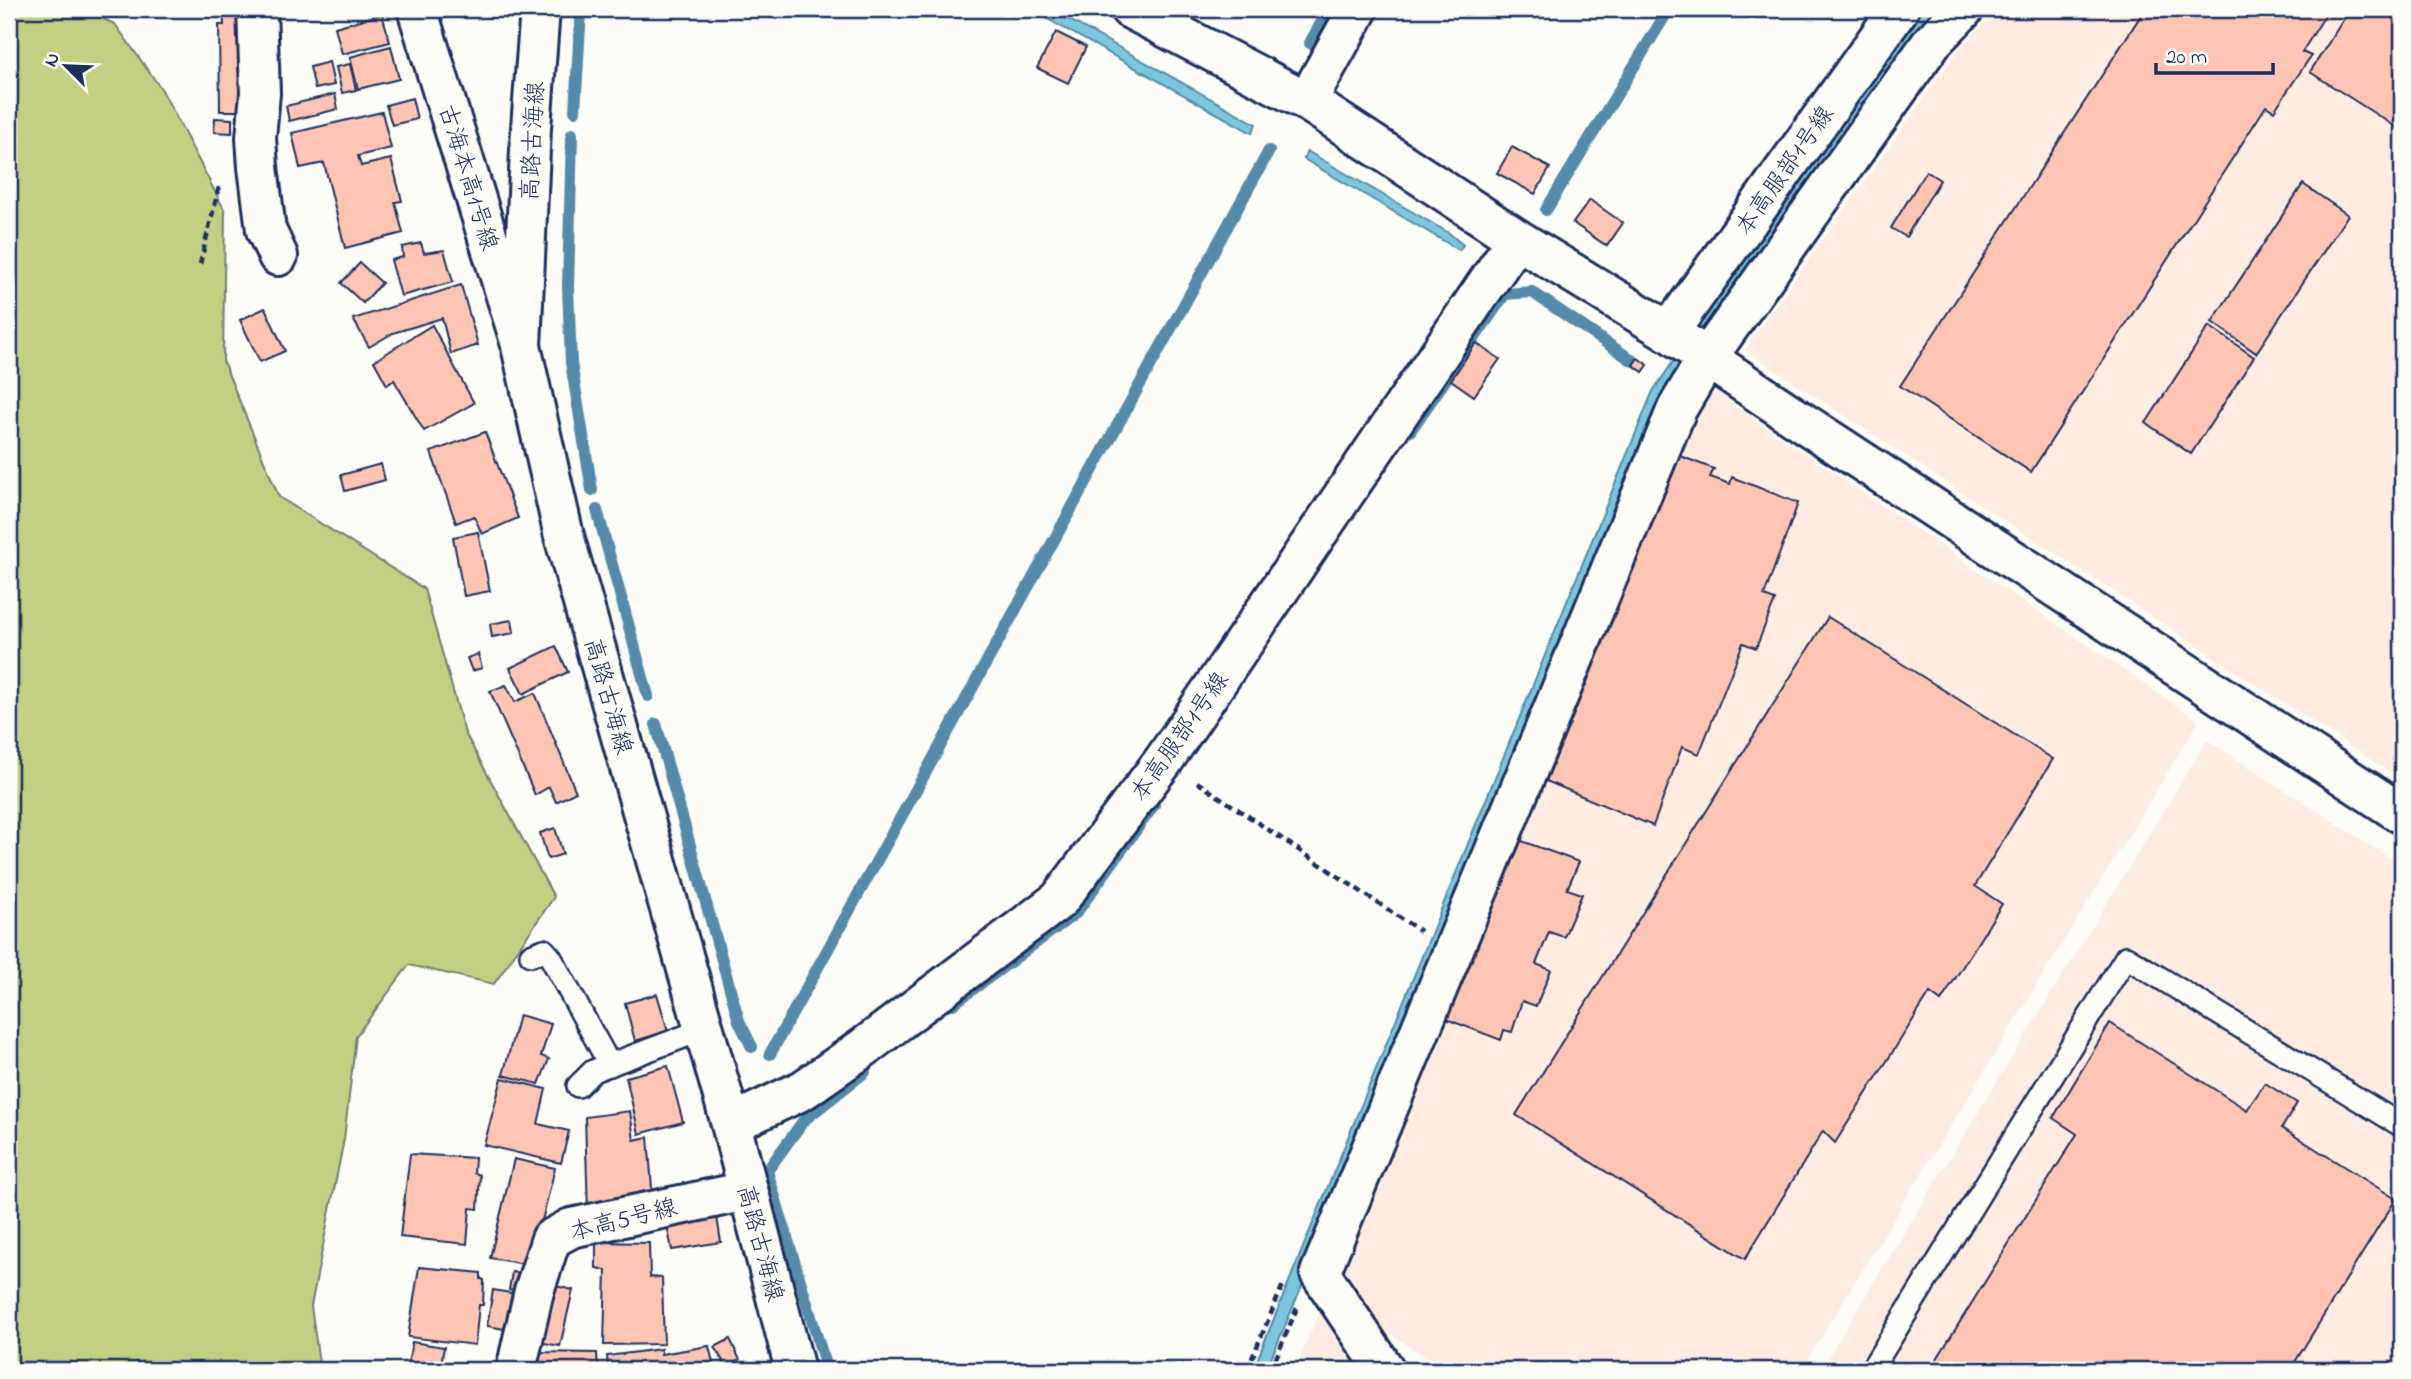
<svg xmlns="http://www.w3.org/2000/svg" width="2411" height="1379" font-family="'Indie Flower','Klee One',sans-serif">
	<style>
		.built { fill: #feece3 }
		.green { fill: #c3d084; stroke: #6f8071; stroke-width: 2 }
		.water { fill: #7cc6dd; stroke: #558aaa; stroke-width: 2 }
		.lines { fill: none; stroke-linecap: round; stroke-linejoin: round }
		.stream { stroke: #558aaa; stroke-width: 12 }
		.building { fill: #ffc5b4; stroke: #1b2f5e; stroke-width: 2 }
		.lane-casing { stroke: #1b2f5e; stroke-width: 26 }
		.street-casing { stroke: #1b2f5e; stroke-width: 44 }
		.secondary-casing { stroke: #1b2f5e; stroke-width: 44 }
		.path { stroke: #1b2f5e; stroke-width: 4.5; stroke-dasharray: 7 5; stroke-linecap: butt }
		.lane { stroke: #fdfcf7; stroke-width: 21 }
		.street { stroke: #fdfcf7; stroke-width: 38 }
		.secondary { stroke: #fdfcf7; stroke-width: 38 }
		.labels { text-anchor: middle; stroke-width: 6; stroke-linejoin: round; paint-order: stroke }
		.street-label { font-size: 24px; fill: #1b2f5e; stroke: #fdfcf7 }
	</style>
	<rect width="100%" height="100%" fill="#fdfcf7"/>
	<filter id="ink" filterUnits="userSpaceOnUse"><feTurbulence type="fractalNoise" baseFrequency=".0143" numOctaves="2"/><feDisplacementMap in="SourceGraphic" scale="14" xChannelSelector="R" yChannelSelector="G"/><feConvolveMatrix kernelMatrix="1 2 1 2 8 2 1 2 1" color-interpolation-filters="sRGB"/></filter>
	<g filter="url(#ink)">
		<g class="built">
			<polygon points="1998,9 2402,9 2402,780 1744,350 1959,49"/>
			<polygon points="1703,384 2199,721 1801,1370 1447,1370 1379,1327 1337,1280"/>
			<polygon points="2207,740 2402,866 2402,1370 1820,1370"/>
			<polygon points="1319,1313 1412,1370 1295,1370"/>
		</g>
		<polygon class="green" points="80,9 115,24 162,90 225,211 223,361 279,497 424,589 465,733 554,897 494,984 409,965 356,1036 344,1139 311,1306 320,1370 9,1370 9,10"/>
		<g class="water">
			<polygon points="1050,9 1256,124 1252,133 1046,18"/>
			<polygon points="1916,9 1946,9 1711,333 1266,1370 1253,1370 1653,391"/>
			<polygon points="1307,151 1449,233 1463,245 1459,250 1304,159"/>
		</g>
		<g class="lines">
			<g class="stream">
				<polyline points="1310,43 1329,9"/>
				<polyline points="575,111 581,9 587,9"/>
				<polyline points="572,134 568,287 571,363 592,490"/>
				<polyline points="1546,210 1669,9"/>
				<polyline points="1410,431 1505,294 1532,292 1633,361"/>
				<polyline points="597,510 648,696"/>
				<polyline points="656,724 739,1021 752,1047"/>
				<polyline points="953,1004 1076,913 1154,805"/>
				<polyline points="770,1054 1269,151"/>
				<polyline points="827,1370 767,1171 804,1120 865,1072"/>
			</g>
		</g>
		<g class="building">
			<polygon points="223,9 253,9 250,111 220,111 219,25 224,25"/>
			<polygon points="2145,9 2329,9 2302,52 2311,56 2274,111 2266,106 2031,472 1900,386"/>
			<polygon points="2350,9 2402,9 2402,131 2310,72"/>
			<polygon points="382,14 390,42 342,54 335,27"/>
			<polygon points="1056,32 1086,47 1068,83 1037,68"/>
			<polygon points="391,46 399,79 358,89 350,57"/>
			<polygon points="329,62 334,85 315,89 310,67"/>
			<polygon points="350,64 356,90 342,93 336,67"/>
			<polygon points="335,94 338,109 289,121 286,106"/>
			<polygon points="412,98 417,119 392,125 386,105"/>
			<polygon points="382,112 391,148 358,156 361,166 391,159 402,201 395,202 403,233 345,248 324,163 300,168 292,133"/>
			<polygon points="215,118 232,119 232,133 214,132"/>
			<polygon points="1512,147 1550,168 1535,194 1497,173"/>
			<polygon points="1926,171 1940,180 1906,237 1891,228"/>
			<polygon points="2303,184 2348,215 2256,353 2212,322"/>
			<polygon points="1590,200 1623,223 1607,246 1573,223"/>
			<polygon points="421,243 424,253 444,250 453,282 401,296 391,260 403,257 402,247"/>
			<polygon points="360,263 382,283 363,303 341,283"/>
			<polygon points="461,285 478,345 451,354 442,318 393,333 369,347 353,319"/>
			<polygon points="265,308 285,351 260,362 240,320"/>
			<polygon points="432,325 474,403 424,431 394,380 387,385 374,361"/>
			<polygon points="2209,326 2254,357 2191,454 2146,423"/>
			<polygon points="1476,343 1500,359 1474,396 1451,380"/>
			<polygon points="1638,358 1648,365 1643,372 1633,365"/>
			<polygon points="485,432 518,518 482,534 474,516 456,523 431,452"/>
			<polygon points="1680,456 1714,469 1710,477 1730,484 1732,477 1798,503 1764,596 1775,600 1756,648 1743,643 1699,754 1682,747 1653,826 1546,781"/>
			<polygon points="381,464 385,480 345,491 341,475"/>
			<polygon points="478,532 490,591 464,596 453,537"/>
			<polygon points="1828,617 2053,759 1975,886 2002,904 1941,1001 1930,993 1835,1143 1823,1131 1745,1259 1516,1115"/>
			<polygon points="512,620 514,633 492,637 490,624"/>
			<polygon points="556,646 568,672 523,694 510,668"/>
			<polygon points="478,654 482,668 472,671 467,658"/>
			<polygon points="506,685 515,702 535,693 576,792 556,802 549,787 535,795 490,691"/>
			<polygon points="555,828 563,854 548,859 540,833"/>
			<polygon points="1519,840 1579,862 1567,889 1582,894 1564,937 1549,932 1536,964 1551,970 1536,1006 1522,1001 1512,1032 1504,1030 1501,1040 1446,1019"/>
			<polygon points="657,994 668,1031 635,1041 625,1003"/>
			<polygon points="519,1015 551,1024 541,1056 549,1059 539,1084 503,1075"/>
			<polygon points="2110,1023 2247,1110 2265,1083 2297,1103 2282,1128 2396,1199 2290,1370 1930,1370 2077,1134 2053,1118"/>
			<polygon points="668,1066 683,1122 639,1134 626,1077"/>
			<polygon points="502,1078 546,1089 538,1124 569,1131 561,1163 484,1145"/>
			<polygon points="630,1111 634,1140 648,1137 653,1201 588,1212 585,1117"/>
			<polygon points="410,1154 475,1158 474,1173 480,1175 478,1209 470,1208 467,1244 400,1237"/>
			<polygon points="514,1159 555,1168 531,1265 490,1258"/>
			<polygon points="716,1211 721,1242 672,1250 666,1220"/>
			<polygon points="596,1242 649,1243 650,1277 662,1278 664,1344 604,1345 606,1270 596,1268"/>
			<polygon points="419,1267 481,1273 481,1279 484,1280 483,1305 479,1305 475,1345 408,1337"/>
			<polygon points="512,1272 526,1274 523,1292 509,1290"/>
			<polygon points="547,1284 573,1290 560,1346 534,1341"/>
			<polygon points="493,1290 522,1295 516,1331 487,1326"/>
			<polygon points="730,1339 740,1360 726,1367 715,1347"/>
			<polygon points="412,1342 444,1347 440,1370 407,1370"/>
			<polygon points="709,1346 713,1363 704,1370 608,1370 607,1356 661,1349 661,1354"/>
			<polygon points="535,1352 597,1353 598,1370 535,1370"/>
		</g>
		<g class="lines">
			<g class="lane-casing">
				<g id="lane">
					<polyline points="531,955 544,950 551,958 610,1065"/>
					<polyline points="578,1086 593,1071 702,1030"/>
					<polyline points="1871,1370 2126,957 2402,1126"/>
				</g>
			</g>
			<g class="street-casing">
				<g id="street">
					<polyline points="257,9 260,93 256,138 258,167 266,230 278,256"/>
					<polyline points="417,9 520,341"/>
					<polyline points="1307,101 1358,9"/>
					<polyline points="1669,332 1899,9"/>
					<polyline points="731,1124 803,1090 863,1048 1059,900 1164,760 1517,239"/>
					<polyline points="516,1370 534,1291 551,1239 571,1228 747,1191"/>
					<polyline points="1385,1370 1320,1273 1677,409 1707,358 1932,42 1964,9"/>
				</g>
			</g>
			<g class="secondary-casing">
				<g id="secondary">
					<polyline points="540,9 531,128 521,346 564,536 731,1124 795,1370"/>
					<polyline points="1130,9 1307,101 1517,239 1669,332 1796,418 2402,814"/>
				</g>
			</g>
			<g class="path">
				<polyline points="200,264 219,187"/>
				<polyline points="1197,782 1420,931"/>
				<polyline points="1247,1370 1283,1285"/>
				<polyline points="1271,1370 1297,1308"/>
			</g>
			<use href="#lane" class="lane"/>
			<use href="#street" class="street"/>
			<use href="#secondary" class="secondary"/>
		</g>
	</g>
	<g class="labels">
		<g class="street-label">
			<text transform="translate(532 141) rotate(-87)" y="8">高路古海線</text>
			<text transform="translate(1784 170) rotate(-55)" y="8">本高服部1号線</text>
			<text transform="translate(469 177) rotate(73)" y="8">古海本高1号線</text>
			<text transform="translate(609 696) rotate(74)" y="8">高路古海線</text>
			<text transform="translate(1179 736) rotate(-55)" y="8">本高服部1号線</text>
			<text transform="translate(623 1219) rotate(-14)" y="8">本高5号線</text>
			<text transform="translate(761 1243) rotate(75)" y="8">高路古海線</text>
		</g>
	</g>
	<rect width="2411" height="1379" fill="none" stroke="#fdfcf7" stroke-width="35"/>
	<rect x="18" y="18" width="2376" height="1344" fill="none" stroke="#1b2f5e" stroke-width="2.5" filter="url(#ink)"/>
	<g transform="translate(66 66) rotate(294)" stroke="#fdfcf7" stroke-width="5" paint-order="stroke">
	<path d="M0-5L12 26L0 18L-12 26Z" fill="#1b2f5e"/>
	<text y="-10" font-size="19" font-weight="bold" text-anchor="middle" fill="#1b2f5e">N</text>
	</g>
	<path d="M2156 63v10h117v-10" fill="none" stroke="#1b2f5e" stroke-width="3.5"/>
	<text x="2166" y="63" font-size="21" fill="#1b2f5e" stroke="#fdfcf7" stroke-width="5" paint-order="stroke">20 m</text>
</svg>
